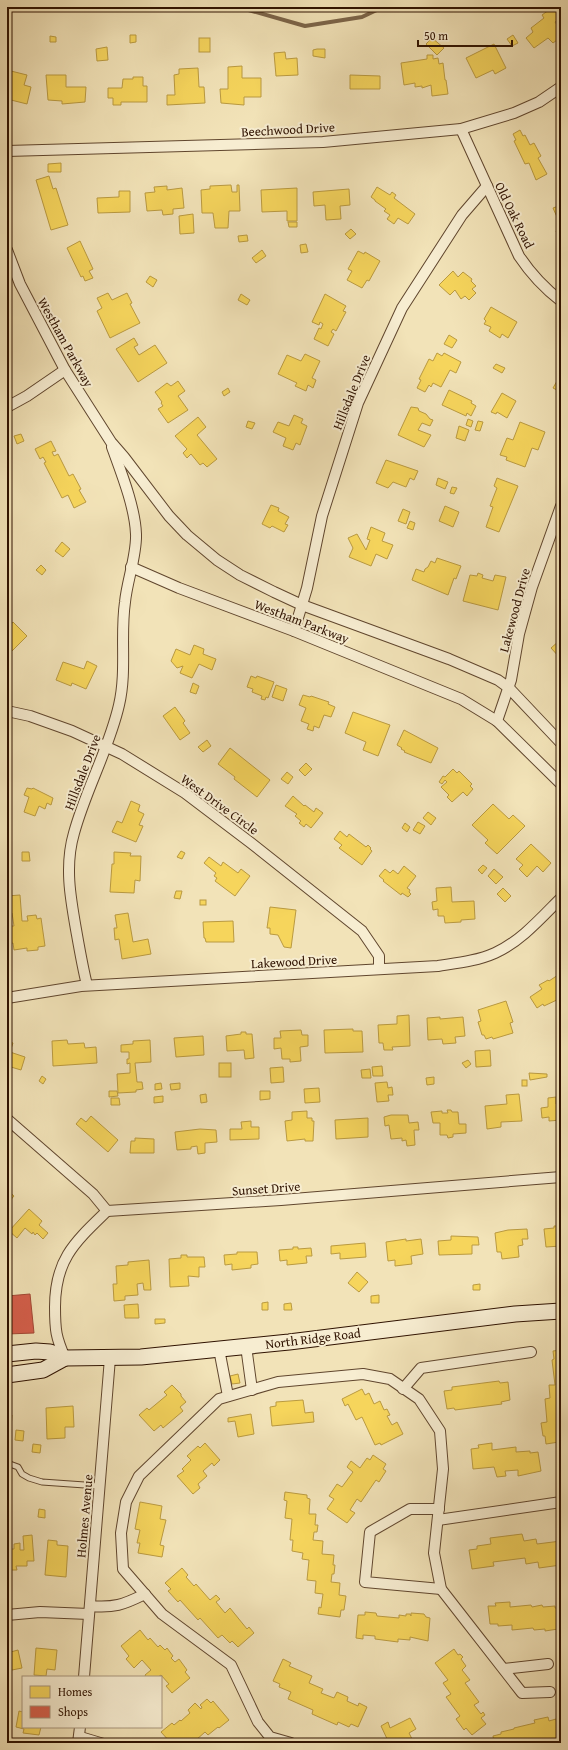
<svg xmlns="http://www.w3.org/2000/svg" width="568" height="1750" font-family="'Gentium Book Plus',serif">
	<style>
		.homes { fill: #f6d55c; stroke: #ba9a40 }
		.shops { fill: #d6604d; stroke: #a44936 }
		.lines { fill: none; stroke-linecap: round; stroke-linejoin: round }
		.stream { stroke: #7c6549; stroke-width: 4 }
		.lane-casing { stroke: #60462e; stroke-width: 7 }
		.street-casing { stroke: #60462e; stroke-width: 12 }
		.secondary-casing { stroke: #2f1200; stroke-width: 17 }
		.lane { stroke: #f7edd1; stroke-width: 5 }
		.street { stroke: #f7edd1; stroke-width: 10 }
		.secondary { stroke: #f7edd1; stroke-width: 15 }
		.labels { text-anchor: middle; stroke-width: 4; stroke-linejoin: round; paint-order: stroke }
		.street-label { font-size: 13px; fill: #2f1200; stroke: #f7edd1 }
	</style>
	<rect width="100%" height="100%" fill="#f2e3b8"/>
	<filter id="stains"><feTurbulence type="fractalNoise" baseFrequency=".005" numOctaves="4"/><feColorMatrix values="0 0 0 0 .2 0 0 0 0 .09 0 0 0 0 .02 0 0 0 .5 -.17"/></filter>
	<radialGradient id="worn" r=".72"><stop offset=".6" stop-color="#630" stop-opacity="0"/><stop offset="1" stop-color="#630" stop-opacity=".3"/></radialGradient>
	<g class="homes">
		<polygon points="553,7 561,8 561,17 555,22 561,31 561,37 553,43 548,38 534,48 526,38 533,32 531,28 544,18 542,15"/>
		<polygon points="130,35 136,35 136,42 130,43"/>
		<polygon points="513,35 518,43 512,46 507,39"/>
		<polygon points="50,36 56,37 56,42 50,42"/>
		<rect x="199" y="38" width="11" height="14"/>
		<polygon points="432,38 444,48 437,55 426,44"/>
		<polygon points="494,44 506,68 495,74 493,70 476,78 466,58"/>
		<polygon points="107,47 108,60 97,61 96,49"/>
		<polygon points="317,49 325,49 325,58 313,56 313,50"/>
		<polygon points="285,52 286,59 297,58 298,75 276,76 274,53"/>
		<polygon points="427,55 433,55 433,59 438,58 439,64 443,63 445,80 446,80 448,94 432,96 431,85 422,88 422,86 415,87 415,83 404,85 401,63 427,59"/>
		<polygon points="242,66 242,78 261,78 261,97 244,97 244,105 221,103 220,89 228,89 228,67"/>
		<polygon points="198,68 199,87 204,87 205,103 167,105 167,95 175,95 174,75 179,74 179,69"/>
		<polygon points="7,70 27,75 24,85 31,87 27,104 7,99"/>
		<polygon points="46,75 66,75 66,87 86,87 85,102 62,104 62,101 48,100"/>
		<polygon points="350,75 380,76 380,89 350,89"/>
		<polygon points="133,77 143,77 143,86 147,86 147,102 121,102 121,105 113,105 113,98 108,98 108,88 122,88 123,79 133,79"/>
		<polygon points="520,130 523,136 525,135 530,145 534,143 541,156 538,158 547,174 536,180 529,163 525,164 514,141 516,140 513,134"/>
		<polygon points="61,163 61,172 48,172 48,164"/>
		<polygon points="49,176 53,189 56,188 68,225 51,230 36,180"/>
		<polygon points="231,185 232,192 237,192 237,185 239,185 240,211 229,211 228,228 215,228 213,213 202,213 201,190 210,189 210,186"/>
		<polygon points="167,186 167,190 182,188 184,208 173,209 173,214 163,215 162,210 147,211 145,193 155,192 154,187"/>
		<polygon points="377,187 390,195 392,192 396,195 394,198 415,214 408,224 398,218 394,224 387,219 390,215 384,211 386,209 375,201 375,200 371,197"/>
		<polygon points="297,188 297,221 287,221 287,211 262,212 261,190"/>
		<polygon points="349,189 350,205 340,206 341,219 326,220 325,205 314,206 313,192"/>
		<polygon points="119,191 130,191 130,212 98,213 97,198 119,197"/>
		<polygon points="561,205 561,226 553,208"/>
		<polygon points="193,214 194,233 180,234 179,216"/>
		<polygon points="288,222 297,222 297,227 289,227"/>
		<polygon points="351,229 356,234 350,239 345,234"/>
		<polygon points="561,229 561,240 560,241 556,231"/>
		<polygon points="247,235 248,241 239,242 238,236"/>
		<polygon points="80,241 93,269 89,271 93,278 85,281 83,276 81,277 67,248"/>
		<polygon points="306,244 308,252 301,253 300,245"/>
		<polygon points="262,250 266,256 256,263 252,258"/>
		<polygon points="358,251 364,254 365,252 380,261 369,281 367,280 362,288 347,280 352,271 348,269"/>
		<polygon points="453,271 458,277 463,272 472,279 471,281 476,286 472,289 476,293 469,300 465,296 461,299 455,290 450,295 439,285"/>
		<polygon points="150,276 157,280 153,287 146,282"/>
		<polygon points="108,293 112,300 127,293 132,303 130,304 140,323 110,338 97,311 102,308 97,298"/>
		<polygon points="241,294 250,300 247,305 238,300"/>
		<polygon points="325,294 346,306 343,311 346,312 336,331 333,329 331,332 334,334 328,346 314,339 319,328 321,329 323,324 320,322 319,325 312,322"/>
		<polygon points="491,307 517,322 508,338 502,334 500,338 489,331 491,327 484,324 486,321 484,319"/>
		<polygon points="449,335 457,340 452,348 444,344"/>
		<polygon points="134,338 138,345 134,347 139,355 155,345 167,363 138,382 116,349"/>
		<polygon points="437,353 442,356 444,353 461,362 456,373 450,370 441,387 433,383 431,387 429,385 425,392 417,388 421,380 419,379 429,359 433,361"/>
		<polygon points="305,354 320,361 312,378 316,380 313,388 308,385 306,391 295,386 297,383 278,374 287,355 301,361"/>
		<polygon points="496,364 505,368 502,373 493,368"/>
		<polygon points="561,374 561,392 553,388"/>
		<polygon points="178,381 185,391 178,396 188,410 168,423 158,409 163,406 161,403 162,402 155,392 167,383 171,386"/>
		<polygon points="228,388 230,392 224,396 222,392"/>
		<polygon points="449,390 472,401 471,403 476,406 471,416 467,413 466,416 442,405"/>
		<polygon points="502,393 516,401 507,418 497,412 496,414 491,412"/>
		<polygon points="411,407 418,408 419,411 426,414 430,419 433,420 430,426 422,423 418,430 431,435 424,447 398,435"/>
		<polygon points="294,415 303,419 301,423 307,426 300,445 296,443 293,450 283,446 286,438 273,432 278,422 289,426"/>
		<polygon points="198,417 206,427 197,435 217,459 207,467 203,463 200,465 191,454 187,458 183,453 187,449 175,436"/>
		<polygon points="468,419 473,421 471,427 466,425"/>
		<polygon points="248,421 255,423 252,429 246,427"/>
		<polygon points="478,421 483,422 480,431 475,430"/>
		<polygon points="520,422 545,432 538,450 532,448 525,467 506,460 507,457 500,455 507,438 513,440"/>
		<polygon points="459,426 469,430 465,441 456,438"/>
		<polygon points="21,434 24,441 17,444 14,436"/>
		<polygon points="51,441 56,451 52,452 54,456 58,454 69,476 73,474 81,489 79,490 86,502 74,508 68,495 62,498 44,463 46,462 43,457 40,459 35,449"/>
		<polygon points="386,460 418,471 414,480 410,478 406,487 393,482 388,488 376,483"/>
		<polygon points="438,478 448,482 445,489 436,485"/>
		<polygon points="497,478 518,486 499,532 486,527 493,507 490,506 497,488 494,486"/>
		<polygon points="452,487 457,488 454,494 450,493"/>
		<polygon points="271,505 279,508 278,511 289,517 285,524 288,525 284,532 272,526 270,528 262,524"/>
		<polygon points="445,506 459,512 453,527 439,521"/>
		<polygon points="403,509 410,512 406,524 398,521"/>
		<polygon points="410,521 415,523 413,530 407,528"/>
		<polygon points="371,527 385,533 382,541 393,545 387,559 376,554 371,566 349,557 353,548 348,538 357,534 366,550 370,540 367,539"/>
		<polygon points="62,542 70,549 63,557 55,551"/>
		<polygon points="437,558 461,566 456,579 454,578 448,595 412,580 416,569 424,572 425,569 428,567 431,561 435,563"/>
		<polygon points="41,565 46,570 42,575 36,570"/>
		<polygon points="478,573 483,575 482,578 493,581 495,575 506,577 498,610 463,601 470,575 477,576"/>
		<polygon points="13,622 27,636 9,654 7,652 7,626 8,628"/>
		<polygon points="559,641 561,643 561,659 551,648"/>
		<polygon points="194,645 204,649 203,654 216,659 212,670 199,664 192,678 180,673 183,666 177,668 171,661 176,649 190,655"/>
		<polygon points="87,661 97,666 86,689 72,683 71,686 56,680 63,662 84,669"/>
		<polygon points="251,676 256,678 257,676 274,682 268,698 266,697 265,700 261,699 262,696 252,692 253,689 247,687"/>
		<polygon points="193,683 199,686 196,694 190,692"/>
		<polygon points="276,685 287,689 283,701 272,697"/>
		<polygon points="303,695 310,697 311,696 329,702 328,704 335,707 331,717 324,715 319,728 314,726 313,731 307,729 309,724 301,721 306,708 299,705"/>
		<polygon points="175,707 185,721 183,723 190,733 180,740 163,716"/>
		<polygon points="353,712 390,725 378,756 363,750 366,742 345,733"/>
		<polygon points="404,730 438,748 431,763 404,752 405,751 401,749 402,748 397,745"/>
		<polygon points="207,740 211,746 203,752 198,747"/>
		<polygon points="230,748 270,780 257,797 234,779 235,777 218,764"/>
		<polygon points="306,763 312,769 305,776 299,770"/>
		<polygon points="453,769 457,773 459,771 472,784 470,786 473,789 467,796 463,792 452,802 447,797 449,795 441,787 447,782 445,780 442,784 439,782 443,776 445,777"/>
		<polygon points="287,772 293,777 288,784 281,779"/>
		<polygon points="27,788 32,789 33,788 53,798 51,805 47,803 45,809 39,806 35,816 24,812 29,797 24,795"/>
		<polygon points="293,796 304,806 305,805 314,812 316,808 323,813 311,828 306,824 304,827 299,823 301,821 295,816 297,814 285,806"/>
		<polygon points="131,801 140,805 138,811 144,814 139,825 143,826 136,842 112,832 117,821 122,823"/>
		<polygon points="493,804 509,819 513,815 525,826 497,854 485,843 488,840 472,825"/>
		<polygon points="428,812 436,818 431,825 423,818"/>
		<polygon points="418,822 425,826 420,834 413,830"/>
		<polygon points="405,823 410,827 407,832 402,828"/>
		<polygon points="340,831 347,837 349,834 366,847 368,845 371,848 370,849 372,851 362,865 339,848 342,845 334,839"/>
		<polygon points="531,844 551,863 543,872 537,866 527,877 519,869 523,865 516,859"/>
		<polygon points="181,851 185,853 182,859 177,857"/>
		<polygon points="22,852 29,852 30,861 22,861"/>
		<polygon points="114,852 131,853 130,856 141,856 140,881 135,880 134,893 110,892 112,864 114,864"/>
		<polygon points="209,857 221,866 223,862 238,873 241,869 250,876 235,896 215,881 217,878 214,876 216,873 204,863"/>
		<polygon points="483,865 487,868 482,874 478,870"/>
		<polygon points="404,866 416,876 407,888 410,890 409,892 411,894 408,897 402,893 401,895 383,881 384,880 379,876 385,869 390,873 393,870 398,874"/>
		<polygon points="494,869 503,877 496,884 488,876"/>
		<polygon points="451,887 452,902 474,901 475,919 461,920 461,922 445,923 444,916 438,916 438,909 433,910 432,902 437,901 436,888"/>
		<polygon points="503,888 511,896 505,902 497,894"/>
		<polygon points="176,891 182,891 180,899 174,898"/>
		<polygon points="20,895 22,921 28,921 27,916 36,915 37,919 41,918 45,946 38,947 38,950 27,951 27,948 14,950 13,943 7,944 7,926 14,926 12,913 7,913 7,896"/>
		<rect x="200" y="900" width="6" height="5"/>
		<polygon points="270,907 296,910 291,948 284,947 278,935 270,934 270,928 267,928"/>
		<polygon points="128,913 133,942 148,939 151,954 122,959 119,939 115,940 114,928 117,928 115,915"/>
		<polygon points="233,921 234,942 206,942 205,938 204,938 203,922"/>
		<polygon points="561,973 561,998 544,1006 543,1004 537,1008 530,997 542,989 539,985 548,980 549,981"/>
		<polygon points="506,1001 513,1022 510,1023 513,1033 493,1039 492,1037 486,1039 484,1035 482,1035 478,1022 481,1021 478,1010"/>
		<polygon points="409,1015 410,1046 392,1047 393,1050 384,1050 383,1043 379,1043 378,1025 397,1024 397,1016"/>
		<polygon points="440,1017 440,1019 463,1017 465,1036 455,1037 456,1043 443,1044 442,1039 428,1040 427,1018"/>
		<polygon points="353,1029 353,1031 362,1031 363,1052 325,1053 324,1030"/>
		<polygon points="301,1030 302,1035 308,1035 308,1046 300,1047 301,1061 290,1062 290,1059 282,1059 281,1048 274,1049 274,1038 281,1038 280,1031"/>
		<polygon points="241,1032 246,1032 246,1034 252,1034 254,1058 245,1059 244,1050 227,1051 226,1036 241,1034"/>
		<polygon points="203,1036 204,1055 176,1057 174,1038"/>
		<polygon points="67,1040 68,1044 84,1043 85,1048 96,1047 97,1063 53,1066 52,1041"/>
		<polygon points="150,1040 151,1062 135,1063 137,1082 142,1082 143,1089 136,1090 136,1092 118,1093 117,1074 130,1073 130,1063 127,1064 127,1059 129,1059 129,1052 121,1052 121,1045 133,1044 133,1041"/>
		<polygon points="7,1041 13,1043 10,1052 25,1057 21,1070 11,1067 8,1075"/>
		<polygon points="490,1050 491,1066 476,1067 475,1051"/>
		<polygon points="468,1060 471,1064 466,1068 462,1063"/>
		<rect x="219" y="1063" width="12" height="14"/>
		<polygon points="382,1066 383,1076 373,1076 372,1067"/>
		<polygon points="283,1067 284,1082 271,1083 270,1068"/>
		<polygon points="370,1069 371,1078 362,1078 361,1070"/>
		<polygon points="529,1073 547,1074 547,1077 530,1080"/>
		<polygon points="42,1076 46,1079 43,1084 39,1081"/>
		<polygon points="434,1077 434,1084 427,1085 426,1078"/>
		<rect x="522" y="1080" width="5" height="6"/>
		<polygon points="387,1082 388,1088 392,1087 393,1095 388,1095 389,1101 377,1102 375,1083"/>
		<polygon points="161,1083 162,1089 155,1090 155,1084"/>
		<polygon points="180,1083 180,1089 171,1090 170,1084"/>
		<polygon points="319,1088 320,1102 305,1103 304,1089"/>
		<polygon points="109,1091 117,1091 118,1096 109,1097"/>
		<polygon points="260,1091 270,1091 270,1099 260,1100"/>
		<polygon points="206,1094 207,1102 201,1103 200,1095"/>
		<polygon points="519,1094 522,1121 501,1122 501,1127 487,1129 485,1106 507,1104 506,1095"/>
		<polygon points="163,1096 163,1102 154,1103 154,1097"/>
		<polygon points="556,1097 556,1104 561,1103 561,1120 549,1121 549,1117 542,1118 541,1108 548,1107 548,1098"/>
		<polygon points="111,1098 119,1098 120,1105 111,1105"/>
		<polygon points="447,1110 451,1110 452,1112 458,1112 459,1124 466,1124 466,1133 453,1134 453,1137 448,1138 447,1135 440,1135 440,1123 433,1123 431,1112 442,1111 442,1113 448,1113"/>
		<polygon points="307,1111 307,1118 312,1118 312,1121 314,1121 313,1141 305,1141 305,1139 287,1141 285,1121 292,1120 292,1112"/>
		<polygon points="391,1115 408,1115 409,1123 418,1122 419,1130 414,1130 415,1145 407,1146 406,1140 402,1141 402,1138 391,1139 389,1125 385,1126 384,1117"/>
		<polygon points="91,1116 118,1140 108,1152 76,1124 81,1118 86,1122"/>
		<polygon points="368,1118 368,1137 336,1139 335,1120"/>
		<polygon points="251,1121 251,1127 259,1127 259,1139 230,1140 230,1129 242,1129 241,1122"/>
		<polygon points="200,1129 216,1130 217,1142 205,1143 205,1153 198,1154 197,1146 191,1147 191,1149 177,1150 175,1132"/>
		<polygon points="135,1138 154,1139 154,1153 130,1153 131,1141 135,1141"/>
		<polygon points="7,1190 14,1196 8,1203 7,1202"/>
		<polygon points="29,1209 42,1221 39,1225 48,1233 43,1239 37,1233 35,1235 33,1232 32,1234 25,1228 17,1238 9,1231"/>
		<polygon points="554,1226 558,1226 561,1230 561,1246 546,1247 544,1229 554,1228"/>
		<polygon points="527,1229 528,1239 522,1239 523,1245 518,1246 519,1257 502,1259 501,1252 497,1252 495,1233 508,1230"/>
		<polygon points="451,1236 478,1237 479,1245 472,1245 472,1254 439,1255 438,1241 451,1240"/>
		<polygon points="406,1239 406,1241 421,1239 423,1254 411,1256 412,1264 395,1266 395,1260 388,1261 386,1242"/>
		<polygon points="365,1243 366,1257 340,1259 340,1253 331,1254 331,1246"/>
		<polygon points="293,1247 298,1247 298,1249 311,1248 312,1256 306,1256 307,1263 287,1265 287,1260 280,1261 279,1250 293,1249"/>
		<polygon points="237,1252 257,1252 258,1264 251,1265 251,1268 232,1270 232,1264 225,1265 224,1255 237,1254"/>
		<polygon points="181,1255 187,1255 187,1257 204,1257 205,1267 199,1267 199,1277 188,1276 189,1286 170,1287 169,1259 181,1258"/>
		<polygon points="149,1260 151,1290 144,1290 143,1283 137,1284 138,1295 125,1296 125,1300 114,1301 113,1284 117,1284 116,1266 128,1265 128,1262"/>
		<polygon points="357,1272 368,1282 359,1292 348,1283"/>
		<polygon points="480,1284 480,1290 473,1290 473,1285"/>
		<polygon points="379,1295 379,1303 371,1303 371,1296"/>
		<polygon points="268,1302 268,1310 262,1310 262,1303"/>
		<polygon points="291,1303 292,1310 284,1310 284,1304"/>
		<polygon points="138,1304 139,1318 125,1318 124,1305"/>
		<polygon points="155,1319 165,1319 165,1323 155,1324"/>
		<polygon points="561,1350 561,1444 559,1444 559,1442 546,1444 545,1436 543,1436 541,1423 547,1422 545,1399 550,1398 549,1385 555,1385 552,1360 554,1359 553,1351"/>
		<polygon points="238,1374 240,1383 232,1384 230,1376"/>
		<polygon points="499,1381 500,1383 508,1382 510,1400 501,1402 502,1404 455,1410 454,1408 447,1409 444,1391 452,1390 452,1387"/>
		<polygon points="172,1385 181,1394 181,1396 186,1402 180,1407 183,1411 163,1428 161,1425 154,1431 139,1415 147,1408 149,1410 167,1395 164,1392"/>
		<polygon points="362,1389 365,1395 369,1393 374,1404 380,1401 384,1410 387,1409 390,1415 387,1416 392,1425 397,1422 403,1434 381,1445 380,1443 375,1445 362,1417 356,1420 348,1404 345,1406 342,1399"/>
		<polygon points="303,1400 305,1413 313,1412 314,1422 272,1426 270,1407 276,1406 276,1402"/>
		<polygon points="73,1406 74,1427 65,1427 65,1438 47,1439 46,1408"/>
		<polygon points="251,1414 254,1434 238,1437 235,1421 228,1422 228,1418"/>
		<polygon points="7,1415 12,1415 10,1441 7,1441"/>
		<polygon points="16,1430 24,1431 23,1441 15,1440"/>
		<polygon points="205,1443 220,1460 214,1466 212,1463 203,1471 207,1476 198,1484 200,1488 193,1494 177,1476 184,1471 182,1469 191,1460 187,1456 198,1446 200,1448"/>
		<polygon points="492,1443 492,1450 516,1447 516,1452 530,1451 530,1453 538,1452 541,1471 518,1476 518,1470 505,1471 506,1476 497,1477 494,1467 473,1469 471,1449 479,1448 478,1445"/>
		<polygon points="33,1444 41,1445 40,1453 32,1452"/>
		<polygon points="373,1455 386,1464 383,1469 386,1471 379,1482 376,1480 361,1502 357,1499 350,1510 355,1513 347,1523 327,1509 334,1499 329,1496 337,1484 342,1487 353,1472 347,1467 351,1461 360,1468 367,1458 370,1460"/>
		<polygon points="285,1492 307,1495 307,1498 310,1499 309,1514 316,1514 315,1525 318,1525 317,1532 314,1532 313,1540 323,1541 322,1554 334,1555 333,1565 335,1565 334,1574 332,1574 331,1582 340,1583 339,1595 346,1596 344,1610 341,1610 340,1617 318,1614 319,1607 321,1608 323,1594 315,1593 316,1581 307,1580 309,1560 302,1559 303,1553 292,1551 293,1540 290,1540 292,1519 285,1518 287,1501 284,1500"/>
		<polygon points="140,1502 162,1506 160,1519 166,1520 160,1545 164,1546 162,1557 138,1553 140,1543 137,1543 140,1530 135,1529"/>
		<polygon points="39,1509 45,1510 45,1518 38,1517"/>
		<polygon points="522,1534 524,1541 536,1539 537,1544 561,1541 561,1565 539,1568 538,1562 526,1564 525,1558 493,1562 494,1566 472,1569 469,1550 477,1549 477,1546 491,1544 490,1538"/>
		<polygon points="32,1535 34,1561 27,1561 27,1566 16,1566 17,1570 7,1570 7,1549 14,1549 14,1544 20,1543 20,1550 24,1550 23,1536"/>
		<polygon points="48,1540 57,1541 57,1545 68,1546 66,1577 45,1575"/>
		<polygon points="182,1568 188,1575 186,1577 194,1586 196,1584 210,1600 216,1595 220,1599 216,1602 225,1613 230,1608 247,1629 249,1627 254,1633 238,1647 232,1641 230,1643 222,1635 218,1638 200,1618 198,1620 180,1600 178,1602 168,1591 171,1589 165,1583"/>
		<polygon points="510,1602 510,1607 531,1605 532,1607 542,1605 543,1607 555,1606 555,1608 561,1608 561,1626 558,1627 558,1629 545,1631 545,1629 534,1630 533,1628 512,1630 512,1625 498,1626 498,1624 490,1624 488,1606 496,1606 495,1603"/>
		<polygon points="365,1612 376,1613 377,1616 399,1618 399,1615 406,1616 406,1614 410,1614 411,1616 411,1613 424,1614 426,1617 430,1618 428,1641 410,1637 410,1640 398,1639 398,1642 375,1639 375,1636 363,1635 363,1639 356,1638 358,1615 365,1615"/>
		<polygon points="140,1630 148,1640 150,1638 158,1647 160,1645 165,1650 167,1648 173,1656 171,1658 175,1662 179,1659 187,1670 185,1672 190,1678 172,1693 166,1686 169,1684 161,1675 158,1677 146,1677 145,1675 151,1670 142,1660 134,1668 126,1659 129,1656 121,1646"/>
		<polygon points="36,1648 57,1650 55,1670 47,1669 46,1676 34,1675"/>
		<polygon points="454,1649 458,1655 460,1654 463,1657 461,1659 466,1666 462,1670 470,1680 465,1683 479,1702 474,1705 481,1714 483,1712 485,1715 481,1718 486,1724 472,1735 466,1728 464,1730 456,1719 460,1716 446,1697 451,1694 443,1683 448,1680 435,1663"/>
		<polygon points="18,1650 22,1668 7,1671 7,1653"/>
		<polygon points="283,1659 291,1663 289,1666 312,1676 309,1683 323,1689 321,1693 334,1698 337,1692 348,1697 347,1701 358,1706 359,1703 367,1707 358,1727 351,1724 349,1727 338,1722 337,1725 312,1714 313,1710 288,1699 291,1692 279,1687 280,1684 273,1681"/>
		<polygon points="207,1699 211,1703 213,1701 229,1720 219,1728 218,1727 208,1735 205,1732 196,1740 194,1738 189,1743 171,1743 161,1732 172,1723 174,1725 180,1720 181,1721 190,1713 188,1710 195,1703 201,1709 202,1707 200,1705"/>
		<polygon points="19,1711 23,1712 23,1727 41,1727 39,1735 23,1733 24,1729 16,1727"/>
		<polygon points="548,1717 549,1721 556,1719 560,1738 537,1743 494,1743 493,1736 501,1734 501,1732 514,1729 514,1728 535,1723 534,1720"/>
		<polygon points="410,1718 416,1729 409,1733 414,1743 389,1743 381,1726 388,1722 390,1728"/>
	</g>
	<polygon class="shops" points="30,1294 34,1333 7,1334 7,1296"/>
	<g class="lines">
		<polyline class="stream" points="238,7 305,26 362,17 383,7"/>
		<g class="lane-casing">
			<g id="lane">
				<polyline points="7,1463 18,1467 22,1474 29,1478 42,1482 99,1486"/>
				<polyline points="79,1734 109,1743"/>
			</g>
		</g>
		<g class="street-casing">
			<g id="street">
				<path d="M 461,129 L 519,256 C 531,274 544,288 561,301"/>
				<polyline points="7,151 323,142 461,129 514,113 539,102 561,87"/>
				<polyline points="7,250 20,284 65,370 111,442 124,457 169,516 187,535 217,560 240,575 274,592 302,605 449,659 498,680 509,688 561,743"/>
				<polyline points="7,407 27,396 65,370"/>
				<polyline points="131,567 179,588 294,631 461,699 497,721 561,784"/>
				<polyline points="294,631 307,588 322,516 358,403 402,308 462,215 487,186"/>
				<polyline points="7,711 30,716 72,731 122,754 185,793 251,843 362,931 379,956 379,968"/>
				<polyline points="497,721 511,680 519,634 532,587 561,506"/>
				<path d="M 87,985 C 83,969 80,952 77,935 C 71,901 64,867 74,833 C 86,789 109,749 119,705 C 127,671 120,636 125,602 C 127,581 137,554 136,534 C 135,507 121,472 112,447"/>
				<path d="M 7,998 L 81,986 L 438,966 C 457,963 477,961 495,953 C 520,942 541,918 561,898"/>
				<polyline points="7,1119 93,1194 107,1211"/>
				<polyline points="107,1211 281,1200 561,1177"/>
				<polyline points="246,1346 252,1390"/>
				<polyline points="219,1349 228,1396"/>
				<path d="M 65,1358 C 56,1337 55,1331 55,1307 C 55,1259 75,1242 107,1211"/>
				<polyline points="403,1389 421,1368 531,1352"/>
				<polyline points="439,1509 410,1509 370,1532 365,1582 441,1589"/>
				<polyline points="438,1520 561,1502"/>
				<path d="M 90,1606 C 114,1608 123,1605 145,1594"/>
				<polyline points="7,1615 40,1612 89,1614"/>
				<polyline points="504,1669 548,1664"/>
				<polyline points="84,1677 110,1358"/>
				<polyline points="78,1743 80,1727"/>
				<polyline points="291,1743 270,1737 258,1722 231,1665 162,1614 123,1569 121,1533 126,1502 139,1476 219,1399 278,1382 363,1374 390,1379 419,1399 440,1431 443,1469 434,1553 441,1589 522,1693 550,1692"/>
			</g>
		</g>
		<g class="secondary-casing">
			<g id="secondary">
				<polyline points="7,1354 36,1351 50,1352 65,1358 141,1357 289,1342 515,1314 561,1311"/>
				<polyline points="7,1375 43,1370 65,1358"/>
			</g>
		</g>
		<use href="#lane" class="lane"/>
		<use href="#street" class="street"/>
		<use href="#secondary" class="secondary"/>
	</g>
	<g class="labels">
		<g class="street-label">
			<text transform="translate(288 129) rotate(-3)" y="5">Beechwood Drive</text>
			<text transform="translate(515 215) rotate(64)" y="5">Old Oak Road</text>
			<text transform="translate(66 342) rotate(61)" y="5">Westham Parkway</text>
			<text transform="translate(351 392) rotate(-68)" y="5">Hillsdale Drive</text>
			<text transform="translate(514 610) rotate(-75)" y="5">Lakewood Drive</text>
			<text transform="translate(302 621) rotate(21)" y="5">Westham Parkway</text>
			<text transform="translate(82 772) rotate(-69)" y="5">Hillsdale Drive</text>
			<text transform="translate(220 804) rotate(36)" y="5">West Drive Circle</text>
			<text transform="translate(294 961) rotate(-3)" y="5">Lakewood Drive</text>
			<text transform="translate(266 1188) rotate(-4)" y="5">Sunset Drive</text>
			<text transform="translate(313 1338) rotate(-7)" y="5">North Ridge Road</text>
			<text transform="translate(84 1516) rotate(-85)" y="5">Holmes Avenue</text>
		</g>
	</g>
	<rect width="568" height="1750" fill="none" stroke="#f2e3b8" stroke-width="24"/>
	<rect x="8" y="8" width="552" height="1734" fill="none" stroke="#2f1200" stroke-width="2"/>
	<rect x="12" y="12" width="544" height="1726" fill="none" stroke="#2f1200"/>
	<rect x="22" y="1676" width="140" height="52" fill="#f7edd1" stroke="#a7957d"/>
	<rect x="30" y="1686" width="20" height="12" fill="#f6d55c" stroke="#a7957d"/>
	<text x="58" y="1696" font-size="12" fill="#2f1200">Homes</text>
	<rect x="30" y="1706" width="20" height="12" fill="#d6604d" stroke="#a7957d"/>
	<text x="58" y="1716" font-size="12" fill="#2f1200">Shops</text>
	<path d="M418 40v6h94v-6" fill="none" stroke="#2f1200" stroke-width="2"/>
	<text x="424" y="40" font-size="12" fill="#2f1200" stroke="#f7edd1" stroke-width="3" paint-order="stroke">50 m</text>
	<rect width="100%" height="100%" filter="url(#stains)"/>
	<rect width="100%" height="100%" fill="url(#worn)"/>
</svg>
